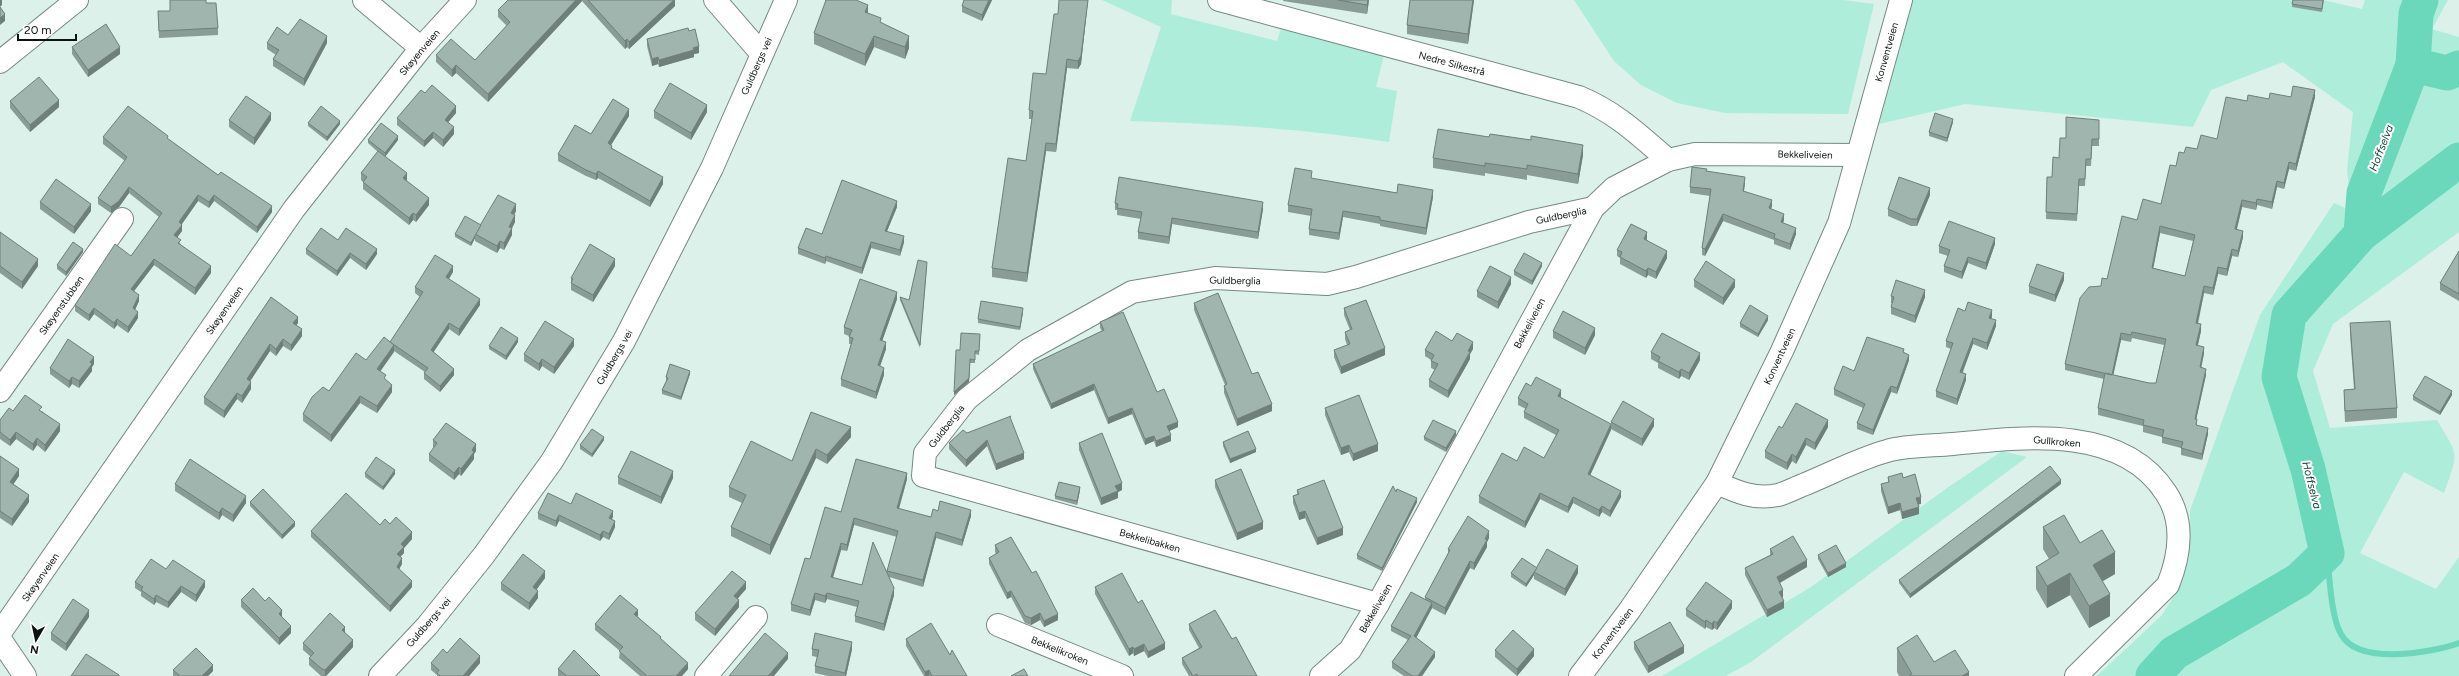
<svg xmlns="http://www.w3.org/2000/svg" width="2459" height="676" font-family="Figtree,sans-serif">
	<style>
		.green { fill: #aeedda }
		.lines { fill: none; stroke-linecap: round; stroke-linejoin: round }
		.stream { stroke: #6bd7bb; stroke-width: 6 }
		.river { stroke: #6bd7bb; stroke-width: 35 }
		.minor-casing { stroke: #758983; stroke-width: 24 }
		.minor { stroke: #fff; stroke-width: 22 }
		.wall { fill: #899c96; fill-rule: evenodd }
		.shaded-wall { fill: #6f7f7a }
		.building { fill: #9fb5ae; stroke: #6f7f7a; fill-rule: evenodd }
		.labels { text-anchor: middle; stroke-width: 4; stroke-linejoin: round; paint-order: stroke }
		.street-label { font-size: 10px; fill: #0c1411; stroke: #fff }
		.water-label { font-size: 11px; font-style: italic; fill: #093c31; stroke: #fff }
	</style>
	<rect width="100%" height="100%" fill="#dbf1ea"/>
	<g class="green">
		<path d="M 1102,0 L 1172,0 L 1171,14 L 1277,41 L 1282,25 L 1384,55 L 1376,87 L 1397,91 L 1389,142 C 1303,128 1217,124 1130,121 L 1161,27 Z"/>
		<polygon points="1574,0 1843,0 1874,4 1848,114 1725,113 1677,103 1641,85 1614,61"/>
		<path d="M 1913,0 L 2323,0 L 2362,9 L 2365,0 L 2448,0 L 2432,29 L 2459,37 L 2459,232 L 2333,324 L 2313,371 L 2330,428 L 2437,420 C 2459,457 2459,451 2444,493 L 2404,472 L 2360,553 L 2436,589 L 2459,557 L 2459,676 L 2097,676 L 2162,615 L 2180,587 L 2189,557 L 2190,511 L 2260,315 L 2334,203 L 2352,211 L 2347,171 L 2353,112 L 2283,62 L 2211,90 L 2193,127 L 1965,104 L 1879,124 Z"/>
		<polygon points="2002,451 2027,457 1751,662 1726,676 1662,676 1811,587 1947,488"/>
	</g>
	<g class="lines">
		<path class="stream" d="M 2327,553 C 2329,572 2331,618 2341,634 C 2358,666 2431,653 2459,643"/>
		<g class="river">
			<polyline points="2421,0 2416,14 2413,65 2447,73 2459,68"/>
			<polyline points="2361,234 2364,193 2413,65"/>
			<polyline points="2153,676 2174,653 2299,580 2327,553 2308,469 2279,377 2289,315 2361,234 2459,160"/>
		</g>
		<g class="minor-casing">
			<g id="minor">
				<polyline points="364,0 421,48"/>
				<polyline points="715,0 761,53"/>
				<path d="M 1219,0 L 1579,97 C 1615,112 1638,134 1668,160"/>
				<polyline points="0,62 77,0"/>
				<polyline points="0,391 122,219"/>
				<path d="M 1717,483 C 1737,492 1755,500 1778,495 C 1786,493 1795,488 1803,485 C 1830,474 1858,459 1887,451 C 1907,445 1932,446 1953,444 C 2023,437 2122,424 2166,493 C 2185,522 2180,555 2168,585 L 2076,676"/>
				<polyline points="1378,604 923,476 925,453 967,399 1028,350 1132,292 1215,278 1327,284 1356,277 1529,222 1593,208"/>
				<polyline points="998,625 1122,676"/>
				<polyline points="0,633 294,209 421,48 465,0"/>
				<polyline points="0,639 25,676"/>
				<polyline points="380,676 427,626 484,555 552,461 624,341 712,168 786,0"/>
				<polyline points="706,676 756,617"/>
				<polyline points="1321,676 1350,650 1378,604 1593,208 1614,188 1668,160 1695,154 1857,155"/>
				<polyline points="1580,676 1629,611 1717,483 1782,351 1839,223 1901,0"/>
			</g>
		</g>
		<use href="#minor" class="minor"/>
	</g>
	<g class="wall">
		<polygon points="185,0 206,3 218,28 218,35 159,38 158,11 170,11"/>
		<polygon points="508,0 675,0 675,6 629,49 627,47 625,49 582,1 488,102 456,73 452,77 436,62 436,55 475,60 507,26 498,17 498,10"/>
		<polygon points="825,0 856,0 868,13 881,23 909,48 905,59 874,47 865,66 814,44 814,33 826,1"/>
		<polygon points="964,0 992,0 982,21 962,12 962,6"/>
		<polygon points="1088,0 1081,64 1078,69 1067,68 1056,152 1046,151 1027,282 992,277 992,268 1026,161 1032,119 1029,119 1029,110 1046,74 1058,14"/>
		<polygon points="1283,0 1369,0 1367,14 1283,1"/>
		<polygon points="1474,0 1468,44 1407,34 1407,25"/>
		<polygon points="2324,0 2322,12 2292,7 2292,4"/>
		<polygon points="689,31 699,53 694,54 694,57 659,67 658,64 652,66 647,46 647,39"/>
		<polygon points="288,35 327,43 304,86 273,66 273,59 276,55 267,49 267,43"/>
		<polygon points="72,47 120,54 88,77 72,54"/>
		<polygon points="425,93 456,113 448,122 454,134 443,147 433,138 424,147 397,125 397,118"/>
		<path d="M 2291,97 L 2315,97 L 2296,171 L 2289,169 L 2284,189 L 2277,187 L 2272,209 L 2257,205 L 2256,210 L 2242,207 L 2237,229 L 2243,237 L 2238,257 L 2232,256 L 2227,276 L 2218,274 L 2213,295 L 2204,293 L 2198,324 L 2201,331 L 2198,345 L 2204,353 L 2201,368 L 2206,375 L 2196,419 L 2197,425 L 2208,434 L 2202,460 L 2181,455 L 2181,448 L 2162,443 L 2162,437 L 2143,432 L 2143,426 L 2098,415 L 2098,408 L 2104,379 L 2065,370 L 2065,364 L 2101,286 L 2107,279 L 2137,220 L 2161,204 L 2176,166 L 2184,153 L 2197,149 L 2217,139 L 2247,101 ZM 2160,233 L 2193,241 L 2185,276 L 2153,268 ZM 2132,338 L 2164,345 L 2156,383 L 2149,383 L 2113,375 L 2121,340 L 2131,342 Z"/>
		<polygon points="10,101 59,107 30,132 10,108"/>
		<polygon points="654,111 707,112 691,140 654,118"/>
		<polygon points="629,116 611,145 612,148 663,184 650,207 598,178 596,180 586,176 558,161 558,154 591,134"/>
		<polygon points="229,120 271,120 254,145 229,127"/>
		<polygon points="2099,120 2099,146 2092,146 2091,166 2086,166 2085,186 2079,186 2077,221 2046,219 2047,177 2052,177 2066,138"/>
		<polygon points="1953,122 1947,142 1929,136 1929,132"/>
		<polygon points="308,123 340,124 327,141 308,126"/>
		<polygon points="103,137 168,139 218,175 272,212 257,233 214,201 209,208 198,201 182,224 182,231 177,237 181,245 211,273 195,295 154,265 134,291 139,301 135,310 138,318 128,333 117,325 114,329 94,314 89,321 75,311 75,305 131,256 159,217 129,193 119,207 111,213 98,204 98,198 125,161 103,144"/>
		<polygon points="368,140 398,140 385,156 429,205 416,222 413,220 409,225 363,189 363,182 361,180 361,173 378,152 368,143"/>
		<polygon points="1583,155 1578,184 1527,175 1527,180 1485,173 1485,176 1433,168 1433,158"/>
		<polygon points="1707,171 1745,183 1744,191 1772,206 1771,209 1784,220 1783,223 1796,234 1790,250 1774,244 1774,240 1723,221 1705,256 1702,255 1702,248 1710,196 1690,193 1690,187"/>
		<polygon points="1312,179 1397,193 1433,197 1426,235 1380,226 1380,224 1343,217 1339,240 1309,235 1309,229 1311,216 1288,212 1288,205"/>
		<polygon points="1930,195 1917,226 1911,226 1888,216 1888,209"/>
		<polygon points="40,202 91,211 74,234 40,209"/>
		<polygon points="1115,203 1263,209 1258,239 1172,224 1169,244 1138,239 1138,232 1141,219 1117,215 1117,210 1115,210"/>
		<polygon points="897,207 887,231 904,242 900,256 871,248 862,274 826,261 825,264 798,254 798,248 822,234"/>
		<polygon points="516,211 514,215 515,222 512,228 512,235 504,250 500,248 497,253 475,241 475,238 471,246 455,237 455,234 481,225"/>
		<polygon points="0,233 38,266 22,289 0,273"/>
		<polygon points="1647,239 1647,240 1667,258 1656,279 1648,275 1646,278 1620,264 1620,258 1617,256 1617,250"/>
		<polygon points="338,240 377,254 366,270 350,258 337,276 306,254 306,249"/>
		<polygon points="1995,244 1986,270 1968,263 1962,279 1944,272 1944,266 1948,256 1939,253 1939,246"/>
		<polygon points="2459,251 2459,301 2440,290 2440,283"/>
		<polygon points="83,252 66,276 57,269 57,265"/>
		<polygon points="927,265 920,348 900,300 900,297 909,300"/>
		<polygon points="615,266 593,302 571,290 571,278"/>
		<polygon points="1542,266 1532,285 1514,275 1514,271"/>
		<polygon points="453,272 449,279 480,305 459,336 449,329 433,352 454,375 440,392 424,379 424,373 425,372 394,351 380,371 392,392 377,413 360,403 331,442 303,421 303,414 366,360 390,342 420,297 415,293 415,287"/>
		<polygon points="1694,280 1735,287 1723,305 1694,287"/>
		<polygon points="2064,280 2055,302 2029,293 2029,286"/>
		<polygon points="1511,284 1498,309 1477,297 1477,291"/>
		<polygon points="1891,296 1925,297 1915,323 1891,314 1891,307 1892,303 1891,303"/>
		<polygon points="271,297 298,323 296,325 302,336 291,351 283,346 276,356 270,351 250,381 251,389 242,403 237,399 224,418 204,404 204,397"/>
		<polygon points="897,299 882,341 886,349 880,366 884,375 876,399 841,386 841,379 851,344 849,344 849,336 844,334 844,327"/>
		<polygon points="1194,303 1252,374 1272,411 1237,426 1224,393 1224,386 1225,385 1194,310"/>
		<polygon points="1344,308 1385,355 1341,374 1334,357 1334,350 1347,345 1345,339 1345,332 1350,330 1344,315"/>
		<polygon points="1965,311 1992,317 1991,318 1996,326 1987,350 1973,344 1963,372 1966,380 1957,405 1936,397 1936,391 1951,349 1946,347 1946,341"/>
		<polygon points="1023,312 1020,330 978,323 978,319"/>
		<polygon points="1768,320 1758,337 1740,327 1740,323"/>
		<polygon points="1100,322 1157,392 1178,427 1169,431 1171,441 1156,447 1154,441 1145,445 1132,414 1108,424 1094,390 1051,409 1033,369 1033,364 1102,331 1100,328"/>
		<polygon points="2350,323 2397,408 2397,418 2345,422 2344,400 2344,390 2354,389 2350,334"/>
		<polygon points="1553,331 1595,335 1585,355 1553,338"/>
		<polygon points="980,334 979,355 975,354 975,363 970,363 969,382 954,395 960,350"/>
		<polygon points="1452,341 1473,349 1470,354 1470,359 1448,398 1429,387 1429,380 1435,370 1431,368 1431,360 1425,356 1425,350"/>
		<polygon points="518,342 506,360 489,349 489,346"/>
		<polygon points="574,346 554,374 542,366 539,371 524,361 524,354"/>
		<polygon points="1651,352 1700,360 1689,380 1681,376 1679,379 1658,368 1658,363 1651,359"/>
		<polygon points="1904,353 1909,360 1897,394 1891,392 1873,435 1857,429 1857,423 1863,408 1834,395 1834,389 1854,371"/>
		<polygon points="94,364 92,367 92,371 79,388 72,384 69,388 50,374 50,368"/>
		<polygon points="690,374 681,400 662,394 662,390 666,381 666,377"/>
		<polygon points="1531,386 1561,396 1560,397 1611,430 1590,475 1621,497 1610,517 1602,512 1599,517 1573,503 1568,513 1540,499 1525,528 1479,503 1479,496 1517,461 1544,458 1556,435 1524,418 1524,412 1526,409 1518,405 1518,398"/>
		<polygon points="2452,395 2440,415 2413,400 2413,396"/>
		<polygon points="1325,408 1378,451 1353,461 1349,452 1341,455 1325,415"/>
		<polygon points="13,411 42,411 60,431 45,452 37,445 33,451 16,439 10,446 0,439 0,420"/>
		<polygon points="811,412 851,437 827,464 816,458 770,555 731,536 731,527 742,503 729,497 729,487 792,461"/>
		<polygon points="1011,421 1024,459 996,470 987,446 966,467 949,449 949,443 967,433"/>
		<polygon points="1611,422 1654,426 1642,446 1611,429"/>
		<polygon points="1828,427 1815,450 1806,445 1796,464 1792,461 1787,470 1765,458 1765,451 1782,428"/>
		<polygon points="1456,435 1446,452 1424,440 1424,437"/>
		<polygon points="433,440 476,451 474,454 474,459 461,476 459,474 454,480 429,461 429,454 434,448 433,447"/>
		<polygon points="604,440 592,457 580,449 580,445"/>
		<polygon points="1223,442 1256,452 1230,463 1223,446"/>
		<polygon points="1079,443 1122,490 1118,492 1118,498 1101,505 1079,450"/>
		<polygon points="0,456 19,476 13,484 29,502 12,526 0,518"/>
		<polygon points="365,473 395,474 383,490 365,477"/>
		<polygon points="618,477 673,478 661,504 618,484"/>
		<polygon points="1888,477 1903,478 1921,504 1918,504 1919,514 1902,519 1900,510 1888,514 1881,491 1881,484 1888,483"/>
		<path d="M 907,479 L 899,509 L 931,517 L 938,511 L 971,516 L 962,546 L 936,538 L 923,587 L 889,577 L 894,595 L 884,631 L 855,622 L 855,616 L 857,607 L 827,599 L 825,603 L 815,600 L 810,616 L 791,611 L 791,604 L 810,559 L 841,512 ZM 854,525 L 897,537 L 887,571 L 887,574 L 862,585 L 833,578 L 841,550 L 847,551 Z"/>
		<polygon points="1215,480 1263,529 1237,540 1215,487"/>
		<polygon points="175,484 246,503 233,522 222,515 219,520 175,491"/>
		<polygon points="2061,484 1910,598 1899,583 1899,580"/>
		<polygon points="1080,490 1077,505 1055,499 1055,496"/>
		<polygon points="1297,490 1343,535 1317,545 1305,518 1299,520 1293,503 1293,496 1297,494"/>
		<polygon points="1396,492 1417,502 1382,571 1357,559 1357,555"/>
		<polygon points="250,502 295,526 282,539 250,506"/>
		<polygon points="571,504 613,517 611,519 615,527 609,540 603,537 600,541 559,521 556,527 538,519 538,513"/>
		<polygon points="390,524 412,539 404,548 404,553 400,557 402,564 399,569 412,587 390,612 311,537 311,531"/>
		<polygon points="2043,527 2080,543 2115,574 2102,581 2110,616 2089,628 2070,595 2047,608 2036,589 2036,567 2049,559 2043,549"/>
		<polygon points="1489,538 1487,542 1487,547 1474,570 1470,568 1445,615 1432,608 1416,638 1435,657 1422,676 1404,676 1392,668 1392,662 1408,640 1391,631 1391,626 1425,599 1425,597 1448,554 1448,549"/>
		<polygon points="995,545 1058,620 1044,627 1040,620 1031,625 1025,623 1011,597 1007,599 989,564 989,558 996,554 995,552"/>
		<polygon points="1770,549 1807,567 1780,583 1783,597 1782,598 1784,608 1767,617 1745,575 1745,568 1770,555"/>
		<polygon points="1818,555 1846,567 1828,577 1818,559"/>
		<polygon points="1536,568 1578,573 1565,596 1534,579 1534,575 1526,587 1511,577 1511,573"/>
		<polygon points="166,569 205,587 196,602 181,592 168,608 156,602 154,605 141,596 141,592 135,588 135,582"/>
		<polygon points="545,578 537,589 538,598 529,610 501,590 501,583"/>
		<polygon points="1095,587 1138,603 1165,649 1148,658 1144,651 1134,656 1133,653 1129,656 1095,594"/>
		<polygon points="746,589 737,599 739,607 715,636 695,620 695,613"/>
		<polygon points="241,600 291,633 279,645 241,607"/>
		<polygon points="1732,608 1717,630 1714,628 1712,630 1706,627 1705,629 1686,616 1686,609"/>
		<polygon points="637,616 661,639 688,669 682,676 640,676 619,658 620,651 595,630 595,624 638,616"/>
		<polygon points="89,617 66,651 51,640 51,633"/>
		<polygon points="1189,624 1232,639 1257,676 1189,676 1182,664 1182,658 1199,648 1189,630"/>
		<polygon points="345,633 353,647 326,676 321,676 309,665 309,658 311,657 303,650 303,643"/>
		<polygon points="906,639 950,655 967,676 924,676 906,646"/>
		<polygon points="1634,642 1684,653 1648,673 1634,649"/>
		<polygon points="1897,648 1934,662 1969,676 1899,676 1897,672"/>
		<polygon points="812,649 852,649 846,676 828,676 815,673 815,666 817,657 812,656"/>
		<polygon points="1495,650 1534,656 1517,676 1495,657"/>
		<polygon points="447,653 480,663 469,676 437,676 437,675 431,670 431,663"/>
		<polygon points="558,669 600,676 558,676"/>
		<polygon points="173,670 213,671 208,676 173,676"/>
	</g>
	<g class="shaded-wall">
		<polygon points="0,0 2,0 2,5 0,7"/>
		<polygon points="576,0 582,0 582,1 488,102 488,94"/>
		<polygon points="674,0 675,0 675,6 629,49 629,42"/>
		<polygon points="989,0 992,0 982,21 982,15"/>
		<polygon points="1088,0 1081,64 1078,69 1078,61"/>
		<polygon points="1368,0 1369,0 1367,14 1367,5"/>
		<polygon points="1473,0 1474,0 1468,44 1468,34"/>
		<polygon points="868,5 868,17 865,12"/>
		<polygon points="5,14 5,21 0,25 0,18"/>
		<polygon points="327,36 327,43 304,86 304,79"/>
		<polygon points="874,36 874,47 865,66 865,54"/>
		<polygon points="909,36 909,48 905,59 905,47"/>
		<polygon points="627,39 627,47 625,49 625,41"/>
		<polygon points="699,46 699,53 694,54 694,57 659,67 659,60"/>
		<polygon points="120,47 120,54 88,77 88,70"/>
		<polygon points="658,57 658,64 652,66 652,59"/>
		<polygon points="1067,59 1067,68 1056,152 1056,144"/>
		<polygon points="456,65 456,73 452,77 452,70"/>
		<polygon points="2315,90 2315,97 2296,171 2296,164"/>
		<polygon points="59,100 59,107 30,132 30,125"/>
		<polygon points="707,105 707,112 691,140 691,133"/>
		<polygon points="456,106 456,113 445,126 445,120"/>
		<polygon points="629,109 629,116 608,150 608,143"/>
		<polygon points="271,113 271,120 254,145 254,138"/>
		<polygon points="1953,119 1953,122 1947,142 1947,138"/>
		<polygon points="340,121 340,124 327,141 327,137"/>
		<polygon points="454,127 454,134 443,147 443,140"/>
		<polygon points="433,132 433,138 424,147 424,141"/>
		<polygon points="398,136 398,140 385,157 385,153"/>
		<polygon points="1046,143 1046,151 1027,282 1027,273"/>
		<polygon points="1583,145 1583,155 1578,184 1578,174"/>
		<polygon points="2289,162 2289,169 2284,189 2284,183"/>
		<polygon points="598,171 598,178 596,180 596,174"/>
		<polygon points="407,173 407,180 403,185 403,178"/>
		<polygon points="663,177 663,184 650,207 650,201"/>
		<polygon points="1745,177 1745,183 1743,197 1743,191"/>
		<polygon points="2277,181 2277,187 2272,209 2272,202"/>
		<polygon points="129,187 129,193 119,207 111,213 111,207"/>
		<polygon points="1930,188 1930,195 1917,226 1917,219"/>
		<polygon points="1433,190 1433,197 1426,235 1426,228"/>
		<polygon points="198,195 198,201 179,228 179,222"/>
		<polygon points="214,195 214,201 209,208 209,202"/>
		<polygon points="429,198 429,205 416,222 416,215"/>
		<polygon points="2257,199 2257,205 2256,210 2256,203"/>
		<polygon points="1772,200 1772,206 1769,214 1769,208"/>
		<polygon points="2242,200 2242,207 2235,236 2235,229"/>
		<polygon points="897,201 897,207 885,236 885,231"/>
		<polygon points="1263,202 1263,209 1258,239 1258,232"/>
		<polygon points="91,204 91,211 74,234 74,227"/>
		<polygon points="516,204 516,211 511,220 511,213"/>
		<polygon points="272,206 272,212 257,233 257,227"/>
		<polygon points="1343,211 1343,217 1339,240 1339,233"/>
		<polygon points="413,213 413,220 409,225 409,218"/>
		<polygon points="1723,214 1723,221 1705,256 1705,249"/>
		<polygon points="1784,214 1784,220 1781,228 1781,222"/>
		<polygon points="515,215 515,222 509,234 509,227"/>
		<polygon points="1172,218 1172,224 1169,244 1169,237"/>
		<polygon points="182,225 182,231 174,242 174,235"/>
		<polygon points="2160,226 2160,233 2152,275 2152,268"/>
		<polygon points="512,228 512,235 504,250 504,243"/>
		<polygon points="1796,228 1796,234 1790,250 1790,244"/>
		<polygon points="2243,231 2243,237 2238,257 2238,251"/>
		<polygon points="1647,232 1647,239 1644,246 1644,239"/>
		<polygon points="475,235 475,238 471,246 471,243"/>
		<polygon points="904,236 904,242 900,256 900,250"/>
		<polygon points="1995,238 1995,244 1986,270 1986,263"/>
		<polygon points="500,241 500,248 497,253 497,246"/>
		<polygon points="871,242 871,248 862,274 862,268"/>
		<polygon points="83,249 83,252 66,276 66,272"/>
		<polygon points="377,249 377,254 366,270 366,264"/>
		<polygon points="2232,249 2232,256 2227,276 2227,269"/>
		<polygon points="1667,251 1667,258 1656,279 1656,272"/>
		<polygon points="350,253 350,258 337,276 337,271"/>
		<polygon points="826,256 826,261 825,264 825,258"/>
		<polygon points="1968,257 1968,263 1962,279 1962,272"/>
		<polygon points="38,259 38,266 22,289 22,282"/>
		<polygon points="154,259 154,265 131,295 131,289"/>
		<polygon points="615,259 615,266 593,302 593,295"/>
		<polygon points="1542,263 1542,266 1532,285 1532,281"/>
		<polygon points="211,266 211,273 195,295 195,288"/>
		<polygon points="453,266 453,272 446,283 446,277"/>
		<polygon points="2218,267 2218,274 2213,295 2213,288"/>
		<polygon points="1648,268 1648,275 1646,278 1646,271"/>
		<polygon points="2064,273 2064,280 2055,302 2055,295"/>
		<polygon points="1511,277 1511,284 1498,309 1498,302"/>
		<polygon points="1735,280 1735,287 1723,305 1723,298"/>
		<polygon points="2204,286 2204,293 2196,330 2196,323"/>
		<polygon points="1925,290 1925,297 1915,323 1915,316"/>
		<polygon points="897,292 897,299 880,347 880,340"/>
		<polygon points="139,295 139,301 133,314 133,308"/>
		<polygon points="480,299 480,305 459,336 459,329"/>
		<polygon points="94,308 94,314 89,321 89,315"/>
		<polygon points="1023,308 1023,312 1020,330 1020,327"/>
		<polygon points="1992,310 1992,317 1989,324 1989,318"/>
		<polygon points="138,312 138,318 128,333 128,327"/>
		<polygon points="1768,316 1768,320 1758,337 1758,334"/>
		<polygon points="298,317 298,323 293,329 293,323"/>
		<polygon points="117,319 117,325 114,329 114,323"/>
		<polygon points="1996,320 1996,326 1987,350 1987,343"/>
		<polygon points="449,323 449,329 431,356 431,350"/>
		<polygon points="2201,324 2201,331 2196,352 2196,345"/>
		<polygon points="1595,328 1595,335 1585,355 1585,348"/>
		<polygon points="302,329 302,336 291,351 291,345"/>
		<polygon points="2121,333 2121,340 2112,381 2112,375"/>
		<polygon points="518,338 518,342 506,360 506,356"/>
		<polygon points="1973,338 1973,344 1960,378 1960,372"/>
		<polygon points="283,339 283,346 276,356 276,349"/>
		<polygon points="574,339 574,346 554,374 554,367"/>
		<polygon points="886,342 886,349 878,372 878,365"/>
		<polygon points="1473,342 1473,349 1470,354 1470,359 1448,398 1448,391 1468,351"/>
		<polygon points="270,344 270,351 247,386 247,379"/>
		<polygon points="394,345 394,352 377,376 377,369"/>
		<polygon points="2204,347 2204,353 2200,374 2200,367"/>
		<polygon points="1385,348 1385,355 1341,374 1341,367"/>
		<polygon points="1700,353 1700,360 1689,380 1689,373"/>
		<polygon points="1909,355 1909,360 1897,394 1897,388"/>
		<polygon points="94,357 94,364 92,367 92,371 79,388 79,381 90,362"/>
		<polygon points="542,359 542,366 539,371 539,364"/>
		<polygon points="970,363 969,382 954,395 954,392"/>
		<polygon points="884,368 884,375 876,399 876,392"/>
		<polygon points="454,369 454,375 440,392 440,386"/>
		<polygon points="1681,369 1681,376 1679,379 1679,372"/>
		<polygon points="2206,369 2206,375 2195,425 2195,419"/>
		<polygon points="690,371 690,374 681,400 681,397"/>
		<polygon points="1966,374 1966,380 1957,405 1957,399"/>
		<polygon points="72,377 72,384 69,388 69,381"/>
		<polygon points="251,382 251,389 242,403 242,396"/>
		<polygon points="1094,384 1094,390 1051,409 1051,404"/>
		<polygon points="392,385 392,392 377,413 377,406"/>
		<polygon points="1891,386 1891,392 1873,435 1873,430"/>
		<polygon points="1561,390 1561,396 1558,402 1558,396"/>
		<polygon points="2452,391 2452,395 2440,415 2440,412"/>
		<polygon points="237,393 237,399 224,418 224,411"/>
		<polygon points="360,396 360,403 331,442 331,435"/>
		<polygon points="1272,404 1272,411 1237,426 1237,419"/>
		<polygon points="1132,408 1132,414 1108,424 1108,418"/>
		<polygon points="1654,419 1654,426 1642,446 1642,439"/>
		<polygon points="1828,420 1828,427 1815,450 1815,443"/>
		<polygon points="1178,422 1178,427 1167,432 1167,426"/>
		<polygon points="60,424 60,431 45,452 45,445"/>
		<polygon points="1611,424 1611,430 1588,480 1588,474"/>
		<polygon points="851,427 851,437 827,464 827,455"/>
		<polygon points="2208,428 2208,434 2202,460 2202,454"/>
		<polygon points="1456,431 1456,435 1446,452 1446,448"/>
		<polygon points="16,432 16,439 10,446 10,440"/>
		<polygon points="1171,435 1171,441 1156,447 1156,441"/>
		<polygon points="1154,436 1154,441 1145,445 1145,439"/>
		<polygon points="604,437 604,440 592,457 592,454"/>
		<polygon points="37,438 37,445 33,451 33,444"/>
		<polygon points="1806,438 1806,445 1796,464 1796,457"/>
		<polygon points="987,440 987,446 966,467 966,460"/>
		<polygon points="476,444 476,451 474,454 474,459 461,476 461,469 472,450"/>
		<polygon points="1378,444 1378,451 1353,461 1353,454"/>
		<polygon points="1349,445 1349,452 1341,455 1341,448"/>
		<polygon points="816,449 816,458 770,555 770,545"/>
		<polygon points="1256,449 1256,452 1230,463 1230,459"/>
		<polygon points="1024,453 1024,459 996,470 996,464"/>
		<polygon points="1792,454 1792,461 1787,470 1787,463"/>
		<polygon points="459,467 459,474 454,480 454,473"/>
		<polygon points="19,469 19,476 10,489 10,482"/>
		<polygon points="395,470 395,474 383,490 383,487"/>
		<polygon points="673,471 673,478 661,504 661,497"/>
		<polygon points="907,473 907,479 897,515 897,508"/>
		<polygon points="2061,480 2061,484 1910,598 1910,594"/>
		<polygon points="1122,483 1122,490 1118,492 1118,498 1101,505 1101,498 1115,486"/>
		<polygon points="1080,487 1080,490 1077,505 1077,501"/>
		<polygon points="1621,491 1621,497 1610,517 1610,511"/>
		<polygon points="1540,493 1540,499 1525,528 1525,522"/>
		<polygon points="29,495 29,502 12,526 12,519"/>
		<polygon points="246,496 246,503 233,522 233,515"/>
		<polygon points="1573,497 1573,503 1568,513 1568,507"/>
		<polygon points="1921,497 1921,504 1916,505 1916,498"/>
		<polygon points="1417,498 1417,502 1382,571 1382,568"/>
		<polygon points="1900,503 1900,510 1888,514 1888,507"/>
		<polygon points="1602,506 1602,512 1599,517 1599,510"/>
		<polygon points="1919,507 1919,514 1902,519 1902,512"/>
		<polygon points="222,508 222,515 219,520 219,513"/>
		<polygon points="971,510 971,516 962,546 962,540"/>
		<polygon points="613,511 613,517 609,524 609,518"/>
		<polygon points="1305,511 1305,518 1299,520 1299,513"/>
		<polygon points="559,515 559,521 556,527 556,521"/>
		<polygon points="854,518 854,525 847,551 847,545"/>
		<polygon points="615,521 615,527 609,540 609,534"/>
		<polygon points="295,522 295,526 282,539 282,535"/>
		<polygon points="1263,522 1263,529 1237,540 1237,533"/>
		<polygon points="1343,528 1343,535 1317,545 1317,538"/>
		<polygon points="603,531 603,537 600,541 600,535"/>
		<polygon points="1489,531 1489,538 1487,542 1487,547 1474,570 1474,563"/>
		<polygon points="412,532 412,539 404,548 404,553 397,560 397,554 401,544"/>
		<polygon points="936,532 936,538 923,587 923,580"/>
		<polygon points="841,543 841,550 831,583 831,577"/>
		<polygon points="2115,552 2115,574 2093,587 2093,565"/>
		<polygon points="402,558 402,564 397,573 397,567"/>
		<polygon points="1807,560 1807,567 1777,584 1777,577"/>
		<polygon points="1470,561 1470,568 1445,615 1445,608"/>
		<polygon points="1846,563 1846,567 1828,577 1828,573"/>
		<polygon points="1578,566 1578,573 1565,596 1565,589"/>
		<polygon points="1537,568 1534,572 1534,575 1526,587 1526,584"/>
		<polygon points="545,571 545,578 533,594 533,587"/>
		<polygon points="2070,573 2070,595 2047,608 2047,586"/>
		<polygon points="205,581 205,587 196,602 196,595"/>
		<polygon points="412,581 412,587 390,612 390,606"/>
		<polygon points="746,582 746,589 734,603 734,596"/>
		<polygon points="181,586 181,592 168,608 168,602"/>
		<polygon points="894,588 894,595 884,631 884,624"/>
		<polygon points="1783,590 1783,597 1779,599 1779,592"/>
		<polygon points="538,591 538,598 529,610 529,603"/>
		<polygon points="1011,591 1011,597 1007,599 1007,593"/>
		<polygon points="815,593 815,600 810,616 810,610"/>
		<polygon points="827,593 827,599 825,603 825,596"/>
		<polygon points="2110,594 2110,616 2089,628 2089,606"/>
		<polygon points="156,595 156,602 154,605 154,599"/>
		<polygon points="739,600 739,607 715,636 715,629"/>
		<polygon points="1732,601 1732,608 1717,630 1717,623"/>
		<polygon points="1784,601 1784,608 1767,617 1767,610"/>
		<polygon points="1432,603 1432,608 1414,642 1414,636"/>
		<polygon points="89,610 89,617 66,651 66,644"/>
		<polygon points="282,610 282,617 279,614"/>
		<polygon points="638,610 638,616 634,620 634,614"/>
		<polygon points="1040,613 1040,620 1031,625 1031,618"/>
		<polygon points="1058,614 1058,620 1044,627 1044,621"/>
		<polygon points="1706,620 1706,627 1705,629 1705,622"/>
		<polygon points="1714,621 1714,628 1712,630 1712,624"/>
		<polygon points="291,626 291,633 279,645 279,638"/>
		<polygon points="345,627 345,634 342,630"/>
		<polygon points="353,640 353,647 326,676 325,676 325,670"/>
		<polygon points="852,642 852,649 846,676 845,676 845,673"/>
		<polygon points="1165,643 1165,649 1148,658 1148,652"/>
		<polygon points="1144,644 1144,651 1134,656 1134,649"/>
		<polygon points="1684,646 1684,653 1648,673 1648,666"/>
		<polygon points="1133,647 1133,653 1129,656 1129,649"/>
		<polygon points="1534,649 1534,656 1517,676 1517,669"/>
		<polygon points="1435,652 1435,657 1422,676 1418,676"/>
		<polygon points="788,653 788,659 774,676 768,676"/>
		<polygon points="480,656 480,663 469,676 463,676"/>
		<polygon points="688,663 688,669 682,676 676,676"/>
		<polygon points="213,665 213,671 208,676 202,676"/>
		<polygon points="929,670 929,676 925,676 925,672"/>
		<polygon points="1969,672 1969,676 1962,676"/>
	</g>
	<g class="building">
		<polygon points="170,0 206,0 206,3 216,3 218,28 159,31 158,11 170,11"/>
		<polygon points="508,0 576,0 488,94 456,65 452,70 436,55 451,39 475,60 510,22 498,10"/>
		<polygon points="588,0 674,0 629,42 627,39 625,41"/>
		<polygon points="826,0 856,0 868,5 865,12 881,18 880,22 909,36 905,47 874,36 865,54 814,33"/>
		<polygon points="964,0 989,0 982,15 962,6"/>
		<polygon points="1059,0 1088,0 1081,56 1078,61 1067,59 1056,144 1046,143 1027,273 992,268 1008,158 1026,161 1033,111 1029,110 1033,73 1046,74 1054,14 1058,14"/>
		<polygon points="1338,0 1368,0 1367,5"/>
		<polygon points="1410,0 1473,0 1468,34 1407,25"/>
		<polygon points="2293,0 2323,0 2322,9 2292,4"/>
		<polygon points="0,7 5,14 0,18"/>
		<polygon points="300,19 327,36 304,79 273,59 279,50 267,43 277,27 288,35"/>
		<polygon points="106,24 120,47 88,70 72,47"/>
		<polygon points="688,28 689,31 695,29 699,46 693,48 694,50 659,60 658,57 652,59 647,39"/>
		<polygon points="39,77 59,100 30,125 10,101"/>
		<polygon points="670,83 707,105 691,133 654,111"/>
		<polygon points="432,85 456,106 445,120 454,127 443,140 433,132 424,141 397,118 421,90 425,93"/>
		<path d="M 2293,86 L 2315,90 L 2296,164 L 2289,162 L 2284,183 L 2277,181 L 2272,202 L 2257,199 L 2256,203 L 2242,200 L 2235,229 L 2243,231 L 2238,251 L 2232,249 L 2227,269 L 2218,267 L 2213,288 L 2204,286 L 2196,323 L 2201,324 L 2196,345 L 2204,347 L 2200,367 L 2206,369 L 2195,419 L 2197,419 L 2196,425 L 2208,428 L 2202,454 L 2181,448 L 2183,442 L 2162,437 L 2164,430 L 2143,425 L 2144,420 L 2098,408 L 2105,373 L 2149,383 L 2156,383 L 2166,339 L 2132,332 L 2131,335 L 2121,333 L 2112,375 L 2065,364 L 2080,298 L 2089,287 L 2101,286 L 2102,278 L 2107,279 L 2122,216 L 2137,220 L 2143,199 L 2161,204 L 2170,165 L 2176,166 L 2179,152 L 2184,153 L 2186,147 L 2197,149 L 2201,135 L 2217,139 L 2226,97 L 2247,101 L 2248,95 L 2269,99 L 2270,93 L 2291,97 ZM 2160,226 L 2195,235 L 2185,276 L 2152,268 Z"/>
		<polygon points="246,96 271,113 254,138 229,120"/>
		<polygon points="613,99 629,109 608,143 612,146 611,148 663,177 650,201 598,171 596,174 586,170 558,154 575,125 591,134"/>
		<polygon points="128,106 168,136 167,138 218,175 221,172 272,206 257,227 214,195 209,202 198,195 179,222 182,225 174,235 181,240 178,243 211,266 195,288 154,259 131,289 139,295 133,308 138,312 128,327 117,319 114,323 94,308 89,315 75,305 115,244 131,256 162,213 129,187 119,201 111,207 98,198 127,157 103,137"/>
		<polygon points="321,106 340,121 327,137 308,123"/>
		<polygon points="1935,113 1953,119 1947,138 1929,132"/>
		<polygon points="2066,117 2099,120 2099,139 2092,139 2091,159 2086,159 2085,179 2079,179 2077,214 2046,212 2047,177 2052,177 2053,157 2059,158 2060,138 2066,138"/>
		<polygon points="381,123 398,136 385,153 368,140"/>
		<polygon points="1438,129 1489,137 1490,134 1531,140 1531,136 1583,145 1578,174 1527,165 1527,169 1485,163 1485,166 1433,158"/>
		<polygon points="378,151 407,173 403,178 429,198 416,215 413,213 409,218 363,182 367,177 361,173"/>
		<polygon points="1692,167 1707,169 1706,171 1745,177 1743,191 1772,200 1769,208 1784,214 1781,222 1796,228 1790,244 1774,238 1775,234 1723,214 1705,249 1702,248 1711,189 1690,187"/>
		<polygon points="1295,168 1312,171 1311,178 1380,190 1397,193 1398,184 1433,190 1426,228 1380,220 1380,217 1343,211 1339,233 1309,229 1312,209 1288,205"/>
		<polygon points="1119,177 1263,202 1258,232 1172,218 1169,237 1138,232 1142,212 1117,208 1118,204 1115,203"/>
		<polygon points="1899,177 1930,188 1917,219 1911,219 1888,209"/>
		<polygon points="56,179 91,204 74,227 40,202"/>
		<polygon points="842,180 897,201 885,231 904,236 900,250 871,242 862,268 826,256 825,258 798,248 806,228 822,234"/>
		<polygon points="498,195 516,204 511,213 515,215 509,227 512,228 504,243 500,241 497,246 475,234"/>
		<polygon points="465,216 481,225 471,243 455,234"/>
		<polygon points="1949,221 1995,238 1986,263 1968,257 1962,272 1944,266 1950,250 1939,246"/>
		<polygon points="1631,224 1647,232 1644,239 1667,251 1656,272 1648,268 1646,271 1620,257 1622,252 1617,250"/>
		<polygon points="321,228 338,240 346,228 377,249 366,264 350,253 337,271 306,249"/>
		<polygon points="0,232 38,259 22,282 0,266"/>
		<polygon points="73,242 83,249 66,272 57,265"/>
		<polygon points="590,244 615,259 593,295 571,283 573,279 571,278"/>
		<polygon points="2459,251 2459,294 2440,283"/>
		<polygon points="1524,253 1542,263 1532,281 1514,271"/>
		<polygon points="435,255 453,266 446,277 480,299 459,329 449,323 431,350 454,369 440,386 424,373 428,368 390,342 423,292 415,287"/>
		<polygon points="918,260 927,262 920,345 900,297 909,300"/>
		<polygon points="1706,261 1735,280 1723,298 1694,280"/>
		<polygon points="2037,264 2064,273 2055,295 2029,286"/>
		<polygon points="1490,266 1511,277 1498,302 1477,291"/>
		<polygon points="860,279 897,292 880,340 886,342 878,365 884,368 876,392 841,379 853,338 849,337 852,330 844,327"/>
		<polygon points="1896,280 1925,290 1915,316 1891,307 1894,297 1891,296"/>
		<polygon points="1218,293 1252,374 1258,372 1272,404 1237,419 1224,386 1227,384 1194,303"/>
		<polygon points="271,297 298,317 293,323 302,329 291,345 283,339 276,349 270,344 247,379 251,382 242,396 237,393 224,411 204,397"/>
		<polygon points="1366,300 1385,348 1341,367 1334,350 1350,344 1345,332 1352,329 1344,308"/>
		<polygon points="981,301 1023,308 1020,327 978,319"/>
		<polygon points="1968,302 1992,310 1989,318 1996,320 1987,343 1973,338 1960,372 1966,374 1957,399 1936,391 1953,343 1946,341 1958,308 1965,311"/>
		<polygon points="1750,305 1768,316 1758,334 1740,323"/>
		<polygon points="1563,311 1595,328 1585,348 1553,331"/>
		<polygon points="1123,312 1157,392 1164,389 1178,422 1167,426 1171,435 1156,441 1154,436 1145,439 1132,408 1108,418 1094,384 1051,404 1033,364 1104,330 1100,322"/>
		<polygon points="545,321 574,339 554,367 542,359 539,364 524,354"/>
		<polygon points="2390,321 2397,408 2345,411 2344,390 2355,389 2350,323"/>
		<polygon points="501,327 518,338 506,356 489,346"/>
		<polygon points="1436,331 1452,341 1457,333 1473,342 1468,351 1470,352 1448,391 1429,380 1438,364 1431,361 1434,355 1425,350"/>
		<polygon points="961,333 980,334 979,351 975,351 975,360 970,359 969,378 954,392 956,350 960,350"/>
		<polygon points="1662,333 1700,353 1689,373 1681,369 1679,372 1658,361 1660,357 1651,352"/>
		<polygon points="384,337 394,345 377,369 386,375 384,378 392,385 377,406 360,396 331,435 303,414 312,397 323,387 329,391 356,353 366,360"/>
		<polygon points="1867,337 1904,349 1903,352 1909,355 1897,388 1891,386 1889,389 1873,430 1857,423 1865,404 1834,389 1843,366 1854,371"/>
		<polygon points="68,339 94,357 90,362 92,364 79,381 72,377 69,381 50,368"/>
		<polygon points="670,364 690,371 681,397 662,390 668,378 666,377"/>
		<polygon points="2425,376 2452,391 2440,412 2413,396"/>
		<polygon points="1536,377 1561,390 1558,396 1611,424 1588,474 1621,491 1610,511 1602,506 1599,510 1573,497 1568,507 1540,493 1525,522 1479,496 1502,453 1517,461 1524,447 1544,458 1559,430 1524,412 1528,404 1518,398 1526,383 1531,386"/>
		<polygon points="25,395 42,407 39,410 60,424 45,445 37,438 33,444 16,432 10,440 0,432 0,420 9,408 13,411"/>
		<polygon points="1359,395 1378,444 1353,454 1349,445 1341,448 1325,408"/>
		<polygon points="1623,401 1654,419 1642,439 1611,422"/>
		<polygon points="1796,403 1828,420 1815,443 1806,438 1796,457 1792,454 1787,463 1765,451 1779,426 1782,428"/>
		<polygon points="811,412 851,427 827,455 816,449 770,545 731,527 746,495 729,487 751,441 792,461"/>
		<polygon points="1011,416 1010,417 1024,453 996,464 987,440 966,460 949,443 963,430 967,433"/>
		<polygon points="1433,420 1456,431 1446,448 1424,437"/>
		<polygon points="446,423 476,444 472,450 474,452 461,469 459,467 454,473 429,454 437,443 433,440"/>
		<polygon points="592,429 604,437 592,454 580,445"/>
		<polygon points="1248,431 1256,449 1230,459 1223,442"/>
		<polygon points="1102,433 1122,483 1115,486 1118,491 1101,498 1079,443"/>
		<polygon points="631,451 673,471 661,497 618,477"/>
		<polygon points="0,456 19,469 10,482 29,495 12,519 0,511"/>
		<polygon points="376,457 395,470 383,487 365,473"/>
		<polygon points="190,459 246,496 233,515 222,508 219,513 175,484"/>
		<polygon points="856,459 907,473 897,508 931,517 933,509 938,511 940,501 971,510 962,540 936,532 923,580 887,571 898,531 854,518 847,545 841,543 831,577 862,585 873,542 894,588 884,624 855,616 859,601 827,593 825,596 815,593 810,610 791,604 805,558 810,559 825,507 841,512"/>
		<polygon points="2050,466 2061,480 1910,594 1899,580"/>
		<polygon points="1241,469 1263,522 1237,533 1215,480"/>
		<polygon points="1902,473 1903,478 1915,474 1921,497 1916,498 1919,507 1902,512 1900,503 1888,507 1881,484 1889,482 1888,477"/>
		<polygon points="1324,480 1343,528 1317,538 1305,511 1299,513 1293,496 1299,494 1297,490"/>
		<polygon points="1059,482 1080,487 1077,501 1055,496"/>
		<polygon points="1393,486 1396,492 1397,489 1417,498 1382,568 1357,555"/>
		<polygon points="263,489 295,522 282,535 250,502"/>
		<polygon points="346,493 380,525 385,519 390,524 396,517 412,532 401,544 404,547 397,554 402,558 397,567 412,581 390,606 311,531"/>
		<polygon points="548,493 571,504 576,493 613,511 609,518 615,521 609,534 603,531 600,535 559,515 556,521 538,513"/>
		<polygon points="2064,515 2080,543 2102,530 2115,552 2093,565 2110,594 2089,606 2070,573 2047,586 2036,567 2059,553 2043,527"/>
		<polygon points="1468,516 1489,531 1485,539 1487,540 1474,563 1470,561 1445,608 1425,597 1450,550 1448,549"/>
		<polygon points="1793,536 1807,560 1777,577 1783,590 1779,592 1784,601 1767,610 1745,568 1773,554 1770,549"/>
		<polygon points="1011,537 1032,573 1036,571 1058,614 1044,621 1040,613 1031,618 1025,616 1011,591 1007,593 989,558 999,552 995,545"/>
		<polygon points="1836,545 1846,563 1828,573 1818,555"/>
		<polygon points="1547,549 1578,566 1565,589 1534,572"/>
		<polygon points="523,554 545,571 533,587 538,591 529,603 501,583"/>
		<polygon points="1522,558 1537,568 1526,584 1511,573"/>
		<polygon points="151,559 166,569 173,560 205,581 196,595 181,586 168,602 156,595 154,599 141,590 143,587 135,582"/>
		<polygon points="732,571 746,582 734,596 739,600 715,629 695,613"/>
		<polygon points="1122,573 1138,603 1142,600 1165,643 1148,652 1144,644 1134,649 1133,647 1129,649 1095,587"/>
		<polygon points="1706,582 1732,601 1717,623 1714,621 1712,624 1706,620 1705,622 1686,609"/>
		<polygon points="253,588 265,601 269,597 282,610 279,614 291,626 279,638 241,600"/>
		<polygon points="1411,592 1432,603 1414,636 1435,652 1418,676 1412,676 1392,662 1411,636 1391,626"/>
		<polygon points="620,595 638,610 634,614 661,637 660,638 688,663 676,676 647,676 619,651 623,647 595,624"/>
		<polygon points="73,599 89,610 66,644 51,633"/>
		<polygon points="1215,610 1232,639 1236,637 1257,676 1198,676 1197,674 1193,676 1182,658 1202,647 1189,624"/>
		<polygon points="330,613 345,627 342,630 353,640 325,670 322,669 309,658 314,653 303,643"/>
		<polygon points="1670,622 1684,646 1648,666 1634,642"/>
		<polygon points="931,623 950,655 952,650 967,676 932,676 929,670 925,672 906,639"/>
		<polygon points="1513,630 1534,649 1517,669 1495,650"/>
		<polygon points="765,633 788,653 768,676 729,676"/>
		<polygon points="815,633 852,642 845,673 815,666 819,650 812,649"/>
		<polygon points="1917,635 1934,662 1955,650 1969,672 1962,676 1909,676 1912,674 1897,648"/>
		<polygon points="460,638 480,656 463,676 440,676 437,673 439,670 431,663 443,649 447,653"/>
		<polygon points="196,648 213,665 202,676 178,676 179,675 173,670"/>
		<polygon points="574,650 600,676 567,676 558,669"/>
		<polygon points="86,654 119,675 119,676 71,676"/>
		<polygon points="1024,669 1028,676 1011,676"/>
	</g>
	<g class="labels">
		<g class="street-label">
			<text transform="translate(419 52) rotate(-50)" y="4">Skøyenveien</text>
			<text transform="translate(1886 52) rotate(-74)" y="4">Konventveien</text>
			<text transform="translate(1452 63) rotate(15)" y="4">Nedre Silkestrå</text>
			<text transform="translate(756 66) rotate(-66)" y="4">Guldbergs vei</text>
			<text transform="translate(1805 154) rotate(1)" y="4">Bekkeliveien</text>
			<text transform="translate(1561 215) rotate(-12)" y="4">Guldberglia</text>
			<text transform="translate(1235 280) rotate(1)" y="4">Guldberglia</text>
			<text transform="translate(61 305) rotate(-55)" y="4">Skøyenstubben</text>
			<text transform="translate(224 310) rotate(-55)" y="4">Skøyenveien</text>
			<text transform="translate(1529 323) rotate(-62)" y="4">Bekkeliveien</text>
			<text transform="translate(1779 356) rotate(-65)" y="4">Konventveien</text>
			<text transform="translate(614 357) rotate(-60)" y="4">Guldbergs vei</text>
			<text transform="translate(946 426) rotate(-52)" y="4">Guldberglia</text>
			<text transform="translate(2057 441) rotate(5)" y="4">Gullkroken</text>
			<text transform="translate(1150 540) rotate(16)" y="4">Bekkelibakken</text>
			<text transform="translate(40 577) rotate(-55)" y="4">Skøyenveien</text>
			<text transform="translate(1375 608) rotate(-60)" y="4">Bekkeliveien</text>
			<text transform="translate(428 622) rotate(-49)" y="4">Guldbergs vei</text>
			<text transform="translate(1612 633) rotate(-53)" y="4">Konventveien</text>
			<text transform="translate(1060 650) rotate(22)" y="4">Bekkelikroken</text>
		</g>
		<g class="water-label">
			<text transform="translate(2381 148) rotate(-69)" y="4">Hoffselva</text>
			<text transform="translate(2312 485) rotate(76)" y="4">Hoffselva</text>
		</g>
	</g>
	<g transform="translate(36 640) rotate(189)" stroke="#ffffff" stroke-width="3" paint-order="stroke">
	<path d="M0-3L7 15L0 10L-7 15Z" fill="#0c1411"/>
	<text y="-6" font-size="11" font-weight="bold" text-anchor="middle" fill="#0c1411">N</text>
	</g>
	<path d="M18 34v6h58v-6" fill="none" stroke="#0c1411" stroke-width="2"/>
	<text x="24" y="34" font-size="12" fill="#0c1411" stroke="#ffffff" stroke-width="3" paint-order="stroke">20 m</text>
</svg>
